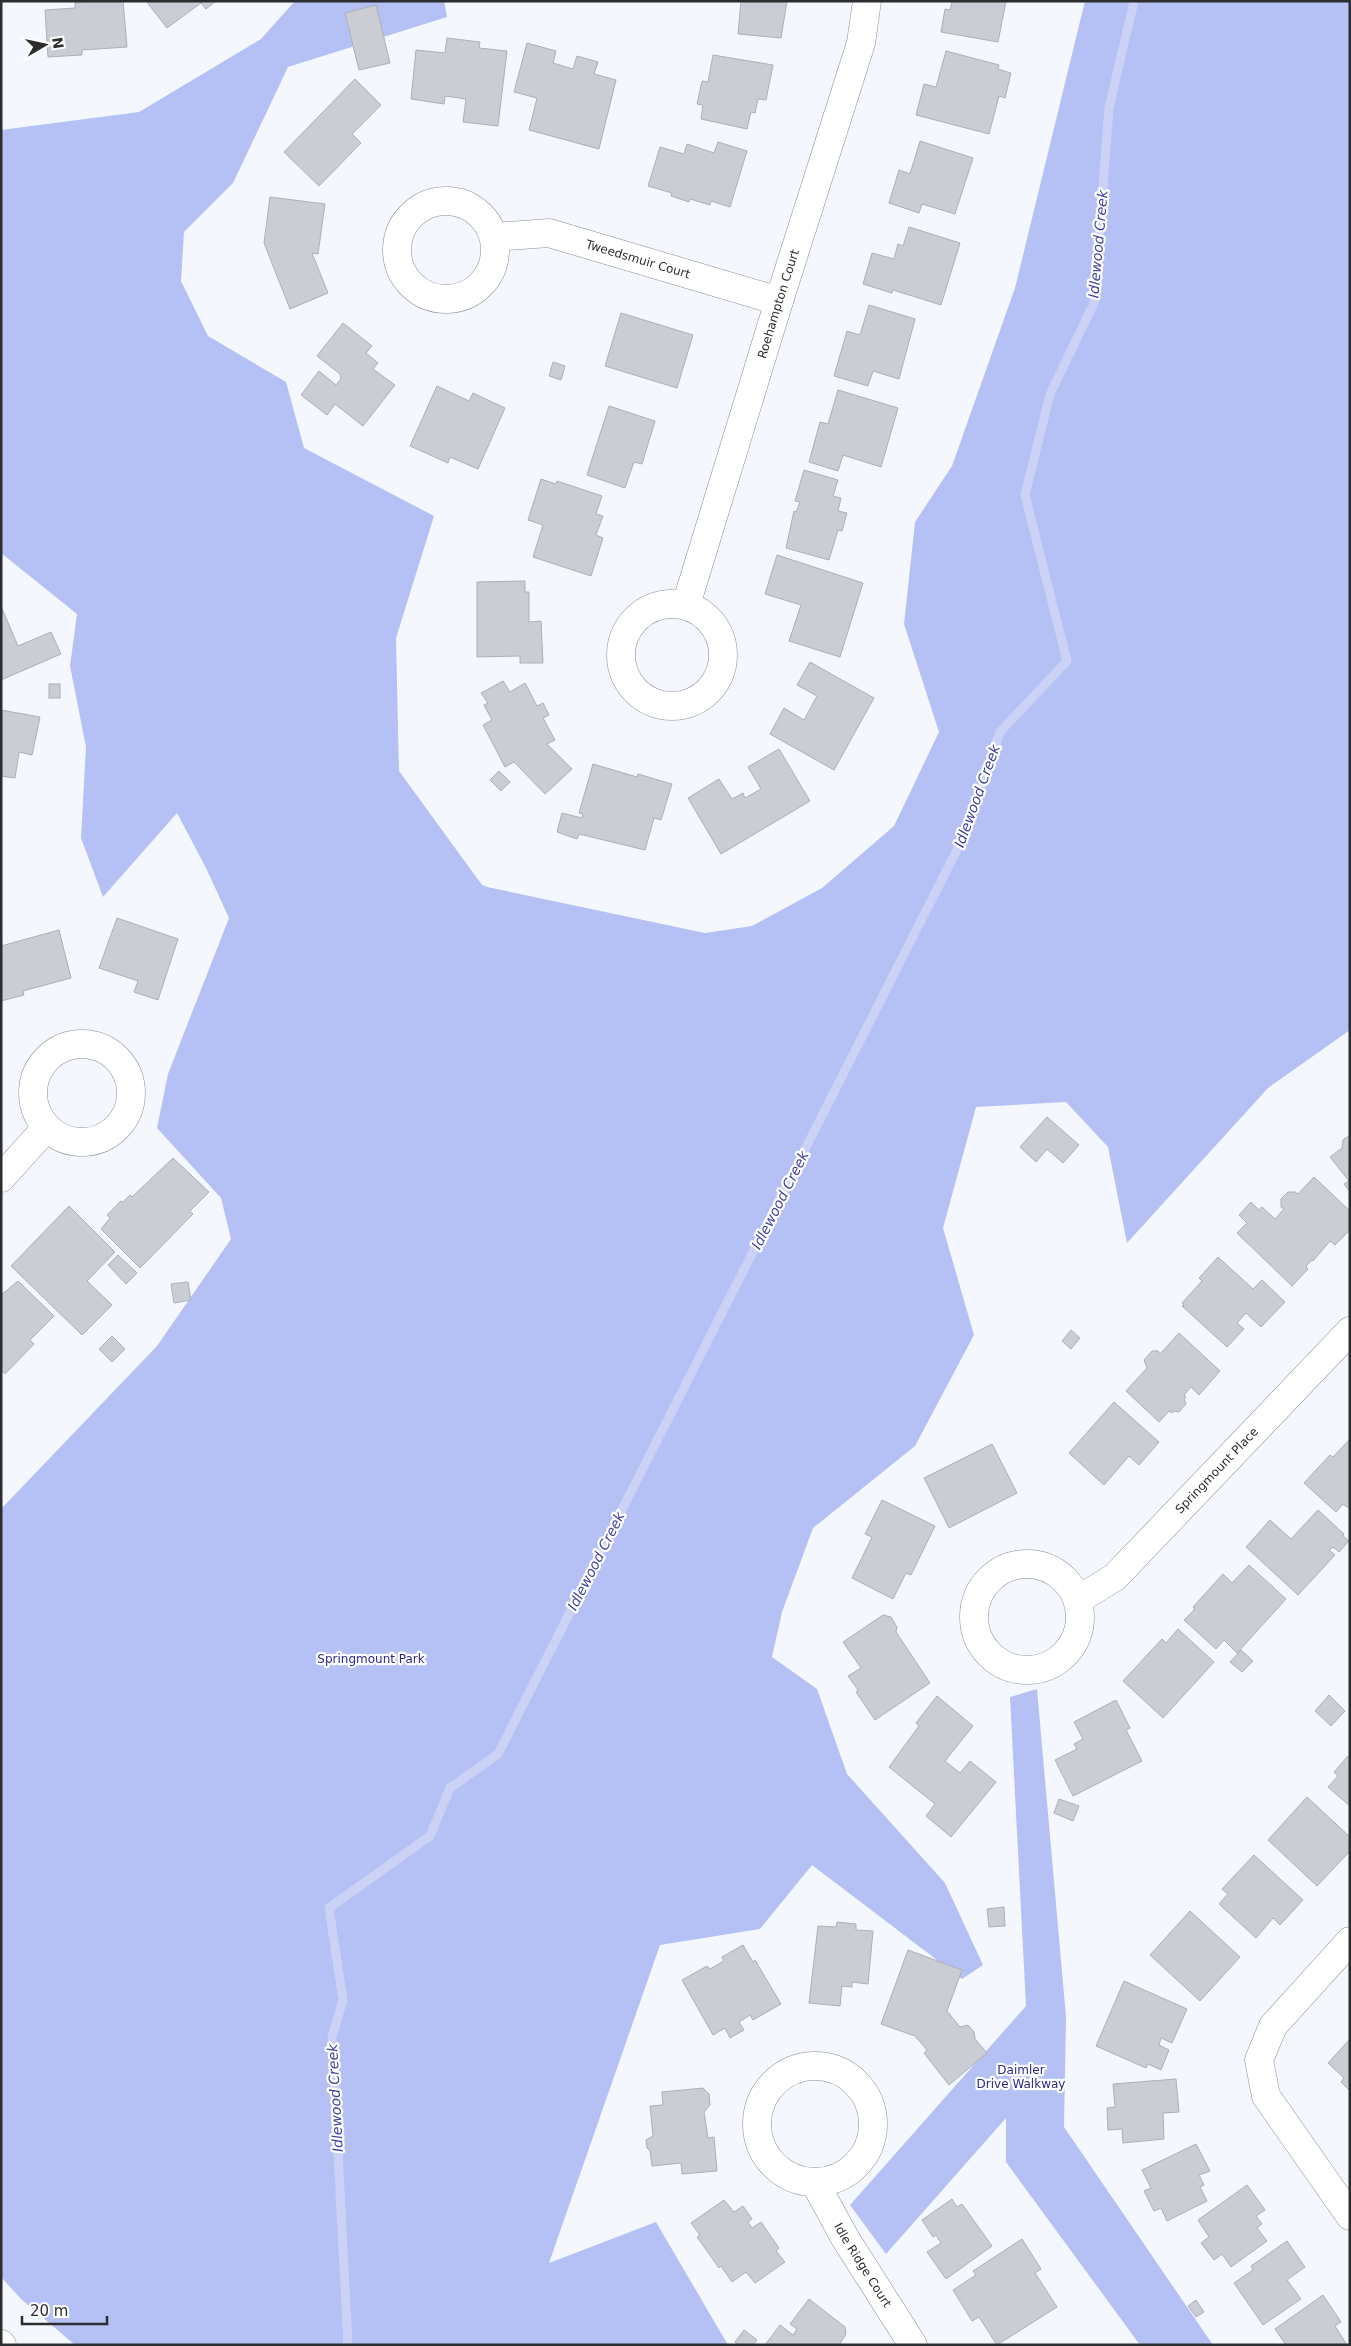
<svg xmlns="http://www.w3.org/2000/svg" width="1351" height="2346" font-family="'DejaVu Sans',sans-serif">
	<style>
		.green { fill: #b5c0f5 }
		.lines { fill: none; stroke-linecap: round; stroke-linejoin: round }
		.stream { stroke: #cbd2f5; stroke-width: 9 }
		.building { fill: #cbcdd4; stroke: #adafb6 }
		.minor-casing { stroke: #8b8c93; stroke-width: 29 }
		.tertiary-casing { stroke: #8b8c93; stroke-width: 29 }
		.minor { stroke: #fff; stroke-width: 28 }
		.tertiary { stroke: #fff; stroke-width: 28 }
		.labels { text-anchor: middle; stroke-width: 4.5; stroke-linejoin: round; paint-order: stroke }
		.street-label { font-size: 12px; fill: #2c2d2f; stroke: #fff }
		.park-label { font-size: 12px; fill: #2b2988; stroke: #fff }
		.water-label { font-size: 14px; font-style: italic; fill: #3d41a1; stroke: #fff }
	</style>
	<rect width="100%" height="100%" fill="#f5f7fe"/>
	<g class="green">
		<polygon points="295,1 444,1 447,17 288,67 233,183 184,232 181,281 208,336 286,382 304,448 434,516 396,638 399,771 482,885 487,887 705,933 752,926 822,888 894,826 939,732 904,624 915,522 952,466 1015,288 1085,1 1350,1 1350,1030 1268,1088 1127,1243 1108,1147 1066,1102 976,1107 943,1228 974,1335 915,1446 813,1528 782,1612 772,1657 817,1689 847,1774 945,1883 983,1965 962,1979 812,1865 760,1929 660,1945 549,2263 656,2222 728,2345 75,2345 21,2299 1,2277 1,1509 157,1346 231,1239 221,1198 157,1128 168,1074 229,918 206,868 177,813 103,897 81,838 86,747 70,666 77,614 1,553 1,130 139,112 261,39"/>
		<polygon points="1037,1689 1066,2017 1064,2127 1213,2345 1140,2345 1006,2162 1006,2118 886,2254 850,2205 1026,2006 1010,1697"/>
	</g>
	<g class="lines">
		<polyline class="stream" points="348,2345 332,2037 343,2000 329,1908 430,1836 450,1788 498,1754 964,836 1000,732 1067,661 1025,495 1050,394 1094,303 1109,108 1134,1"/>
	</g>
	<g class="building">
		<polygon points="94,1 123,1 127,47 82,50 82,55 48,57 45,10 75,8 75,3"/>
		<polygon points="146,1 216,1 206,9 201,3 167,28"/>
		<polygon points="741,1 787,1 781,38 738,34"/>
		<polygon points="952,1 1006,1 998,42 941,32 945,9 950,10"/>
		<polygon points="376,5 390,63 359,70 345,13"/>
		<polygon points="447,38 480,42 479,48 507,51 498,126 463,122 466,99 445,96 444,104 411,99 416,50 445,53"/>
		<polygon points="527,43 556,51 553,63 573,69 577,56 598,62 594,74 616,80 599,149 529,130 537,98 514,92"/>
		<polygon points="946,51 999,65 998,69 1011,73 1005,98 999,96 989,134 916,115 924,84 936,87"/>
		<polygon points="713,55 773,65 766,100 758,99 755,113 751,112 747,129 701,119 703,105 697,104 702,81 708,82"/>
		<polygon points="355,79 381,105 352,134 361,143 319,186 284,152"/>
		<polygon points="920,141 973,158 955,214 922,204 919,213 889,203 899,170 910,174"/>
		<polygon points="718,142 747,151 730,207 711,201 710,205 690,199 689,202 671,196 672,193 648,186 660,147 684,154 687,144 714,153"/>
		<polygon points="270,197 325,204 318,254 312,253 328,293 290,309 264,243"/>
		<polygon points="909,227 960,243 941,305 893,290 892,293 863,284 872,253 894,259 898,244 903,246"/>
		<polygon points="869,305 915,319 899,379 873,371 868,386 834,376 847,331 860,335"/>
		<polygon points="621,313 693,335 677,388 605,366"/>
		<polygon points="343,323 372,346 366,353 378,363 373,369 395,385 363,426 335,404 327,415 301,395 319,371 336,385 341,379 340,374 317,356"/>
		<polygon points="553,362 565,366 561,380 549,376"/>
		<polygon points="437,386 469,401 473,393 505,408 478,469 450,457 448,463 410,446"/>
		<polygon points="838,390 898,408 881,467 843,455 838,471 809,462 820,422 828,424"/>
		<polygon points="609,406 655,421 642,464 634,462 625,488 587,475"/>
		<polygon points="804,470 838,480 833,496 841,498 838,511 847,513 842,531 838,530 829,560 786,548 794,511 796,512 800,502 795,501"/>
		<polygon points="541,479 556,484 557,481 602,496 596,514 603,516 596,535 603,538 591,576 533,557 543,525 528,520"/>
		<polygon points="777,555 863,583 840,657 789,641 801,605 765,594"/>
		<polygon points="525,581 525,592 529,592 529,622 541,621 543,663 520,663 520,656 477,657 477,582"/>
		<polygon points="1,606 18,646 51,632 61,654 1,680"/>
		<polygon points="810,662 874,698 834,770 770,734 784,708 804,720 817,696 797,685"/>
		<polygon points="503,681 510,692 525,683 537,706 543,703 549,715 543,718 555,740 547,744 572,769 545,794 514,762 505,767 483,725 492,720 484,705 488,703 481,693"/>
		<rect x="49" y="684" width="11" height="14"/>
		<polygon points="1,710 40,717 32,755 19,752 15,778 1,776"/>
		<polygon points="779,749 810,801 721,854 688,798 719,779 732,799 743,793 745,798 761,789 748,767"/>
		<polygon points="593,764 637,777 638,774 672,784 661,820 654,818 645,850 579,834 577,839 557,832 562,813 582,818 583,814 579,813"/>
		<polygon points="499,771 510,782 501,791 490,780"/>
		<polygon points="117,918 178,939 158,1000 134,992 138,981 99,968"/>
		<polygon points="59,930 71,978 23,991 24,995 1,1001 1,946"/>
		<polygon points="1047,1117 1079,1145 1063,1163 1047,1149 1036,1162 1020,1147"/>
		<polygon points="1350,1135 1350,1192 1344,1184 1349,1181 1330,1157 1342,1148 1343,1140"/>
		<polygon points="173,1158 209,1192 190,1211 193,1214 140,1268 101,1229 110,1218 107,1215 121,1201 123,1202 130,1195 132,1197"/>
		<polygon points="1314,1177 1350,1211 1350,1230 1335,1245 1330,1241 1313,1261 1312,1260 1306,1266 1308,1269 1292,1286 1237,1233 1247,1223 1239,1215 1251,1202 1259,1210 1262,1207 1275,1219 1284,1209 1281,1207 1281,1199 1288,1192 1295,1192 1298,1194"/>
		<polygon points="69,1206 115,1252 87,1281 112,1305 82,1335 11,1266"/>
		<polygon points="118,1255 137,1273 126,1284 108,1265"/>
		<polygon points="1218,1257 1253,1289 1262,1280 1285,1302 1261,1327 1246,1313 1237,1323 1244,1329 1227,1347 1182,1306 1184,1305 1182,1303 1202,1281 1199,1278"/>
		<polygon points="18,1281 54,1316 30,1340 34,1344 5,1374 1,1370 1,1295"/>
		<polygon points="188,1282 191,1300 174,1303 171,1284"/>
		<polygon points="1071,1330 1080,1338 1071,1349 1062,1341"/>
		<polygon points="1179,1333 1220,1371 1199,1395 1191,1387 1184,1395 1186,1397 1184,1399 1186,1404 1179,1412 1174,1411 1172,1413 1169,1411 1159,1422 1126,1391 1147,1368 1144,1360 1152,1351 1158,1351 1160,1354"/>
		<polygon points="112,1336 125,1349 112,1362 99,1349"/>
		<polygon points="1114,1402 1159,1442 1139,1465 1129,1456 1104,1485 1069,1453"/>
		<polygon points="1350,1439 1350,1509 1343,1504 1336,1512 1304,1483 1330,1455 1333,1457"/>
		<polygon points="992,1444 1017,1493 949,1528 924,1478"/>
		<polygon points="882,1500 935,1526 911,1575 906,1573 893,1599 852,1578 872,1537 865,1534"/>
		<polygon points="1318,1510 1344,1534 1343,1536 1349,1541 1339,1552 1333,1547 1329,1550 1335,1555 1298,1595 1246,1547 1270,1520 1291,1539"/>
		<polygon points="1249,1565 1286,1599 1237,1653 1224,1640 1216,1649 1184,1620 1195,1609 1193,1607 1223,1574 1232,1583"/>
		<polygon points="883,1615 891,1617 897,1627 896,1632 930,1683 875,1720 856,1692 858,1690 848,1676 861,1668 843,1642"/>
		<polygon points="1178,1629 1214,1662 1163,1718 1123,1681 1162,1639 1166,1643"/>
		<polygon points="1241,1650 1253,1661 1242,1672 1230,1662"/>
		<polygon points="1329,1695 1345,1711 1331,1726 1315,1711"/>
		<polygon points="937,1696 973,1726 945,1761 960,1773 970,1761 996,1782 951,1837 926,1816 935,1804 889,1767 919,1726 916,1723"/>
		<polygon points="1116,1700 1130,1728 1126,1730 1142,1761 1073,1796 1055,1760 1077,1749 1074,1744 1083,1739 1074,1722"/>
		<polygon points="1348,1756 1350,1758 1350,1806 1328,1787 1338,1776 1334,1772"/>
		<polygon points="1307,1797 1350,1837 1350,1851 1317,1886 1268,1840"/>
		<polygon points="1059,1799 1079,1806 1073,1821 1054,1813"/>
		<polygon points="1254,1855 1303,1900 1280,1925 1273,1918 1256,1938 1219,1904 1228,1894 1222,1889"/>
		<polygon points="1004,1907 1005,1926 989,1927 987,1909"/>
		<polygon points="1190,1911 1240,1957 1200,2001 1150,1955"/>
		<polygon points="837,1922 856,1924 856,1930 873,1931 868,1984 852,1982 852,1987 842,1986 840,2006 809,2003 818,1926 836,1927"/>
		<polygon points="743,1945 753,1962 755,1960 781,2004 753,2020 750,2015 739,2022 744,2030 730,2038 725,2028 713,2035 682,1980 707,1966 710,1969 724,1961 722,1957"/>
		<polygon points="908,1950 962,1970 947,2011 960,2027 968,2025 974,2032 975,2039 987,2053 949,2085 924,2053 927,2050 915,2036 881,2024"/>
		<polygon points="1124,1981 1187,2009 1172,2043 1161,2038 1159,2045 1169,2050 1161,2070 1148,2064 1146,2068 1096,2046"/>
		<polygon points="1350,2039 1350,2091 1341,2082 1344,2078 1328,2063"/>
		<polygon points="1176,2079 1179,2112 1163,2113 1164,2139 1123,2143 1122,2129 1108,2130 1107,2108 1115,2107 1113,2084"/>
		<polygon points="703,2088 709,2094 710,2105 704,2112 708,2138 714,2137 717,2171 682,2174 681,2163 652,2166 650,2151 647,2148 646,2140 653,2136 650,2106 663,2105 662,2092"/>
		<polygon points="1196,2144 1210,2171 1199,2175 1204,2185 1200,2187 1207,2201 1167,2221 1161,2208 1154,2211 1144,2191 1151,2188 1142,2170"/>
		<polygon points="1247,2185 1265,2210 1256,2216 1262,2224 1257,2228 1267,2241 1231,2267 1222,2254 1214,2260 1201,2243 1209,2237 1198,2220"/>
		<polygon points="952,2199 957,2207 962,2204 992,2246 946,2279 927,2252 941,2243 936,2235 933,2237 922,2220"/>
		<polygon points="724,2200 734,2212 743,2206 752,2219 748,2222 752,2228 761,2222 779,2248 776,2251 785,2262 755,2283 746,2272 732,2282 721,2266 719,2268 697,2237 700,2235 691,2223"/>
		<polygon points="1022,2239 1041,2269 1035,2273 1057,2307 997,2345 979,2317 972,2321 953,2290 976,2275 973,2271"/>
		<polygon points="1287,2241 1305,2267 1287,2280 1301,2299 1263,2325 1234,2283 1253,2270 1251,2266"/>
		<polygon points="1323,2295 1341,2322 1335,2326 1347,2345 1286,2345 1275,2329"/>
		<polygon points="809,2299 845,2327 846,2334 839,2345 765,2345 780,2325 793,2335 797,2329 790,2324"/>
		<polygon points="1196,2300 1204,2312 1196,2317 1188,2306"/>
		<polygon points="744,2330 757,2340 753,2345 739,2345 735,2342"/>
	</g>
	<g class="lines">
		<g class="minor-casing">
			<g id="minor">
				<circle cx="446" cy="250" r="49"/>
				<path id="s1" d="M 494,237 L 549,233 L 779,301"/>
				<circle cx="672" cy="655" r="51"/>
				<path id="s2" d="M 686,605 L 779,301 L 861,43 L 867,1"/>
				<circle cx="82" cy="1093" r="49"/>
				<polyline points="1,1178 47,1127"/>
				<circle cx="1027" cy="1617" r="53"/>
				<path id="s3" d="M 1078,1600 L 1115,1577 L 1350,1331"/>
				<polyline points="1350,1941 1273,2026 1259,2060 1266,2096 1350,2216"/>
				<circle cx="815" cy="2124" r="58"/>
				<path id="s4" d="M 815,2183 L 845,2238 L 913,2345"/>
			</g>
		</g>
		<g class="tertiary-casing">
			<polyline id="tertiary" points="1,2344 2,2345"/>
		</g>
		<use href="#minor" class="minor"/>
		<use href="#tertiary" class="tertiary"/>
	</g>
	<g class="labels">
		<g class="street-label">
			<text dy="4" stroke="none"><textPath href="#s1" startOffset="148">Tweedsmuir Court</textPath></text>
			<text dy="4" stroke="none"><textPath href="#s2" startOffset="315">Roehampton Court</textPath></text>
			<text dy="4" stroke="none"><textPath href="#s3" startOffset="191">Springmount Place</textPath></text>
			<text dy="4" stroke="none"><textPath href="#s4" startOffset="95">Idle Ridge Court</textPath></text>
		</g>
		<g class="park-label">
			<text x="371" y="1663">Springmount Park</text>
			<text x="1021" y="2074">Daimler<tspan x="1021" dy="14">Drive Walkway</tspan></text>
		</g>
		<g class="water-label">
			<text transform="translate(1098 244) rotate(-85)" y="5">Idlewood Creek</text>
			<text transform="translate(977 796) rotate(-70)" y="5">Idlewood Creek</text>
			<text transform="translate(780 1200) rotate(-63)" y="5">Idlewood Creek</text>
			<text transform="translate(596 1561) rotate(-63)" y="5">Idlewood Creek</text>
			<text transform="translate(335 2098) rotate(-93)" y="5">Idlewood Creek</text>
		</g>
	</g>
	<rect width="1351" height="2346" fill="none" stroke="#2c2d2f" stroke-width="5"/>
	<g transform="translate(45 45) rotate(81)" stroke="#ffffff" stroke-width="4" paint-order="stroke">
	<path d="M0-4L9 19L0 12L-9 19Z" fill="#2c2d2f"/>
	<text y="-8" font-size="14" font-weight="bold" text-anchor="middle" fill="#2c2d2f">N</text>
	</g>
	<path d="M22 2316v8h85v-8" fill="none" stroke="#2c2d2f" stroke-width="2.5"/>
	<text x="30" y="2316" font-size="15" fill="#2c2d2f" stroke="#ffffff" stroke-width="4" paint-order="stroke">20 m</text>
</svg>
